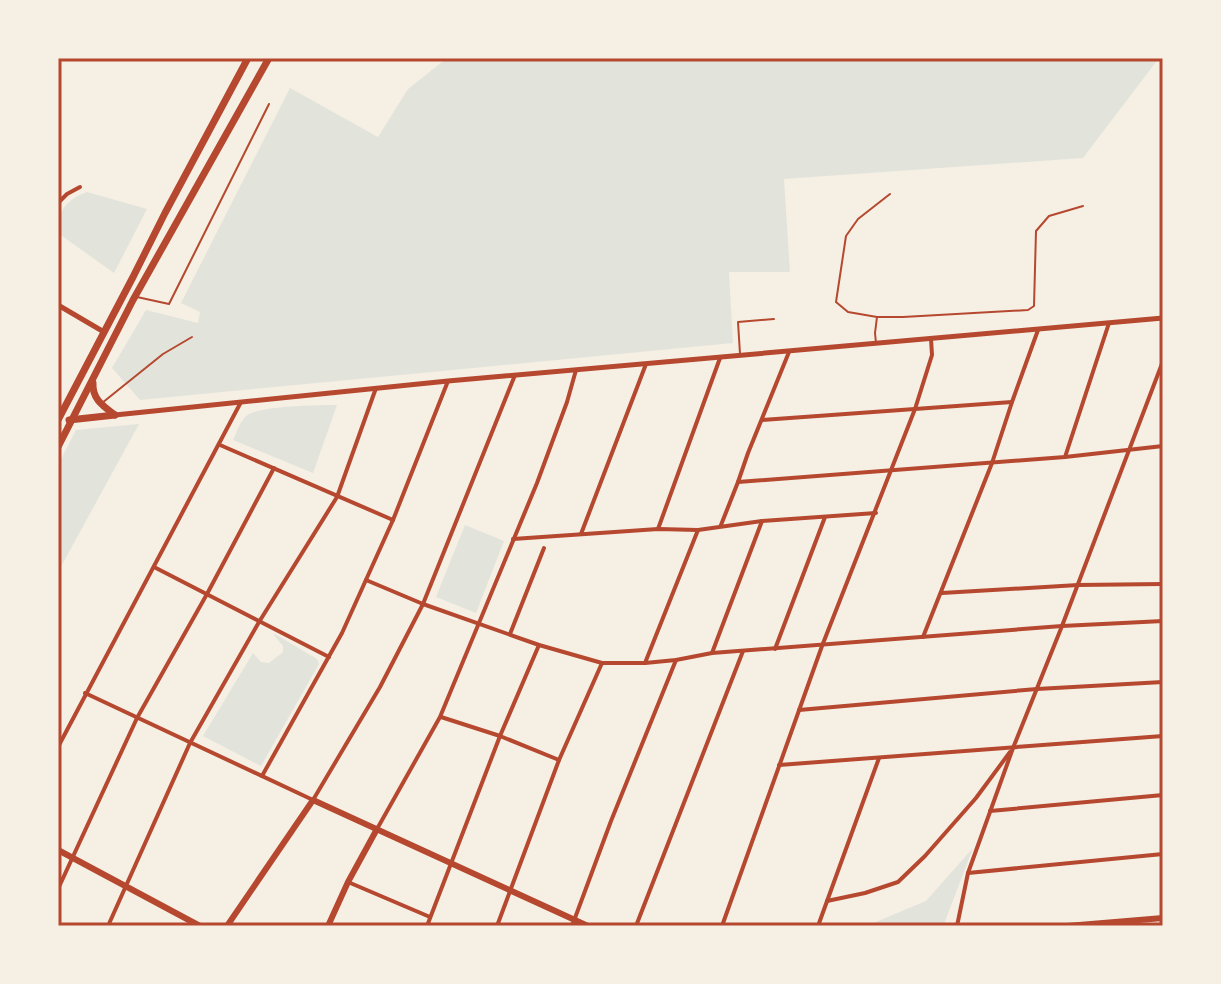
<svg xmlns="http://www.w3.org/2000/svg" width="1221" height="984" font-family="Spectral,serif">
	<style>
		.green { fill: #e2e4dc }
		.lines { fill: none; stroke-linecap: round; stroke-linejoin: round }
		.service { stroke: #b5482f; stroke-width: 2 }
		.minor { stroke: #b5482f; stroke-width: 4 }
		.tertiary { stroke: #b5482f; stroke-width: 5 }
		.secondary { stroke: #b5482f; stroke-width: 6 }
		.primary { stroke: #b5482f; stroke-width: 7 }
		.neatline { fill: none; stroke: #b5482f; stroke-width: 3 }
	</style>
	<rect width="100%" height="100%" fill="#f6efe4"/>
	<g class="green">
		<polygon points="447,58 1159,58 1083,158 784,179 790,272 729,272 733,343 140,400 112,368 146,310 198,323 200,312 181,303 290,88 378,137 408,89"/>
		<path d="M 87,192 L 147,209 L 114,273 L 58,233 C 58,210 66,200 87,192 Z"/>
		<path d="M 337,405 L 313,473 L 233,440 C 237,432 241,418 249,414 C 264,406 318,405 337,405 Z"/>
		<polygon points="139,424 58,572 58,465 76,430"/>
		<polygon points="465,525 504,541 476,613 436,597"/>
		<polygon points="275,634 317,659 319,664 261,766 203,736 253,653 261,662 269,663 283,652 283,646 274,635"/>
		<polygon points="973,848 944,924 866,926 926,901"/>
	</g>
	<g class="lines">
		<g class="service">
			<polyline points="137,297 169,304 269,104"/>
			<polyline points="877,317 848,312 836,302 846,236 858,219 890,194"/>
			<polyline points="876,343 875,333 877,317 903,317 1028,310 1034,306 1036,231 1049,216 1083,206"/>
			<polyline points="740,354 738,322 774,319"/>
			<polyline points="102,403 163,354 192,337"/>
		</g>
		<g class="minor">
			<polyline points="58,203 67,194 80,187"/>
			<polyline points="762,420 1012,402"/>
			<polyline points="220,445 393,520"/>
			<polyline points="1065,457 1109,323"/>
			<polyline points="738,482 1065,457 1163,446"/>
			<polyline points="721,525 738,482 748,453 789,352"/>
			<polyline points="658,529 720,358"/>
			<polyline points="581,534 646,364"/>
			<polyline points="513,539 658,529 698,530 762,521 876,513"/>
			<polyline points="154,567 329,657"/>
			<polyline points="366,580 423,604 539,645 602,663 645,663 676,660 712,653 1062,626 1163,621"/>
			<polyline points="942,593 1078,585 1163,584"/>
			<polyline points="510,634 544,548"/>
			<polyline points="923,637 992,463 1012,402 1038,330"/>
			<polyline points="775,649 825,517"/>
			<polyline points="712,653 762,521"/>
			<polyline points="645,663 698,530"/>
			<polyline points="85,693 313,800 380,687 423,604 515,375"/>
			<polyline points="799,710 1037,689 1163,682"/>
			<polyline points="441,717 500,736 559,760"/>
			<polyline points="58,747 241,402"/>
			<polyline points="779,765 1163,736"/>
			<polyline points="262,776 342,633 393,520 448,381"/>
			<polyline points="990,811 1163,795"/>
			<polyline points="377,829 440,717 537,483 567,402 576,370"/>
			<polyline points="968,873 1163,854"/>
			<polyline points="348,882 430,917"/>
			<polyline points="58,889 137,718 207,594 274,468"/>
			<polyline points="827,901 865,893 898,882 925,856 976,798 1010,752"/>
			<polyline points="108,926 190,743 259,622 337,497 376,388"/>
			<polyline points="427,926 500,736 539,645"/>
			<polyline points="497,926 559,760 602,663"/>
			<polyline points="572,926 611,821 676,660"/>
			<polyline points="636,926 743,651"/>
			<polyline points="722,926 822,646 915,409 932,355 931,339"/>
			<polyline points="818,926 879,758"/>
			<polyline points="957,926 968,873 1013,748 1062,626 1163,361"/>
		</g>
		<g class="tertiary">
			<polyline points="58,305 104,332"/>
			<polyline points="115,415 448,381 1163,318"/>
		</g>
		<g class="secondary">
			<polyline points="58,850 200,926"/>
			<polyline points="227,926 313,800 588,926"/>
			<polyline points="328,926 348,882 377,829"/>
			<polyline points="1067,926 1163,918"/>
		</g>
		<g class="primary">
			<path d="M 93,383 C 92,399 103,406 115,415"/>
			<polyline points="58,420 133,277 165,213 248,58"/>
			<polyline points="69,420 115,415"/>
			<polyline points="58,447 133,300 269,58"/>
		</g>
	</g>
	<rect width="1221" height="984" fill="none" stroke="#f6efe4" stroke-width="120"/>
	<rect x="60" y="60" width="1101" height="864" class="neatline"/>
</svg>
